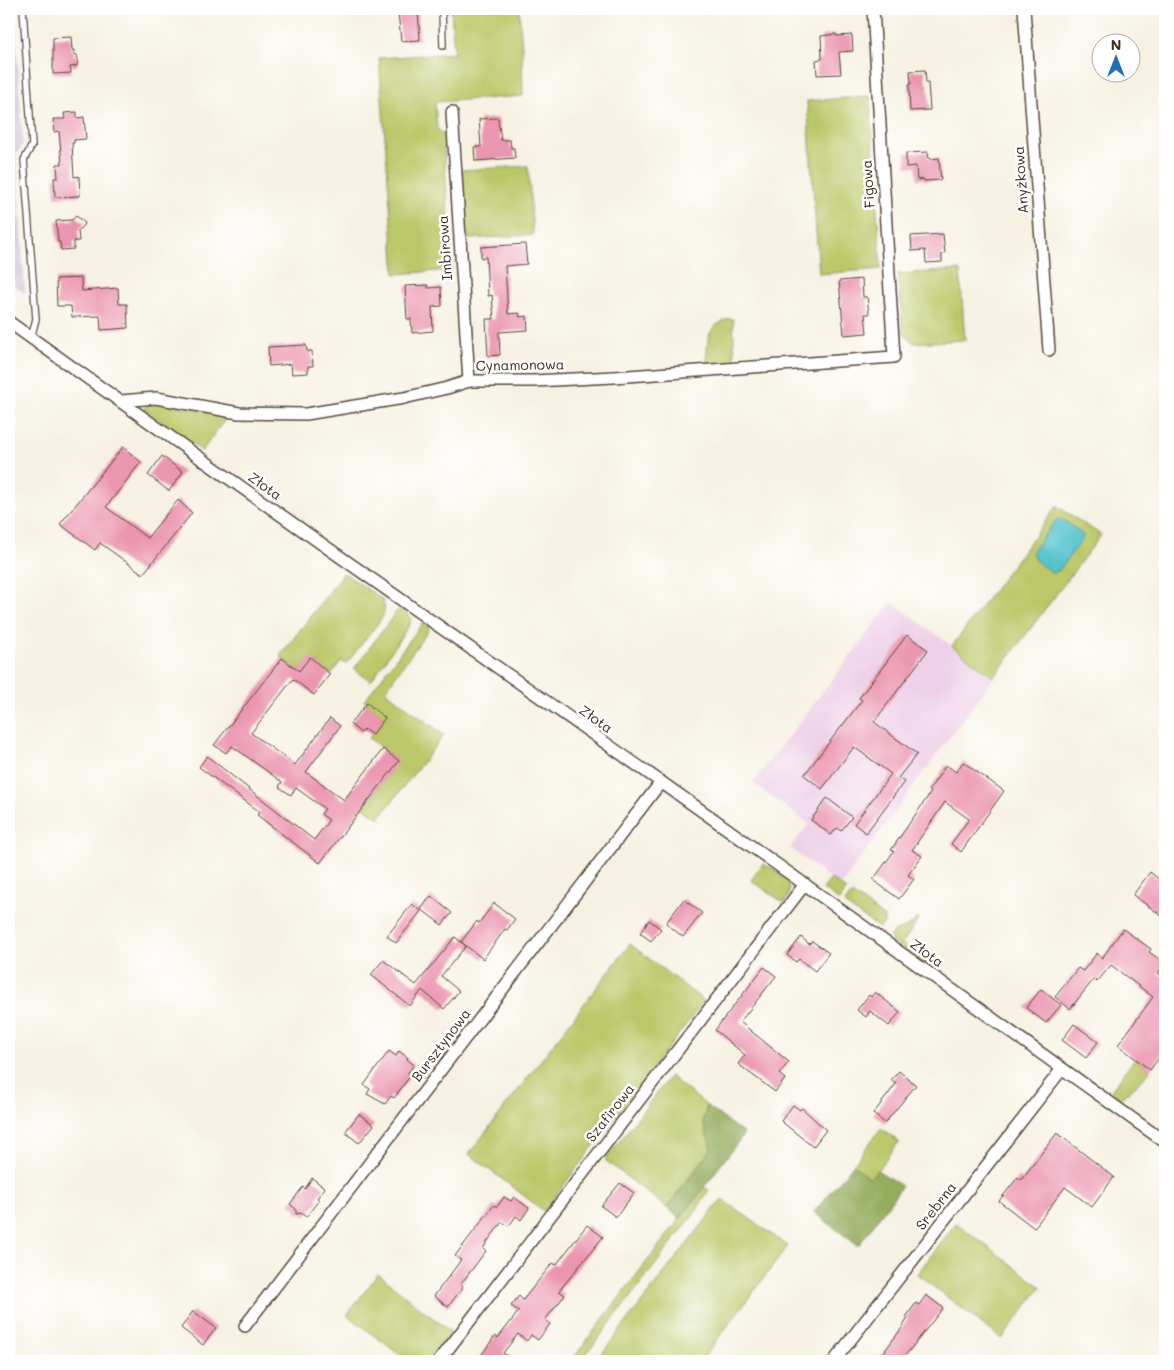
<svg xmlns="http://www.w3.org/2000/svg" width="1174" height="1370" font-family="Mali,sans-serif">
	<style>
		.built { fill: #eed0e8 }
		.industrial { fill: #ccbed4 }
		.green { fill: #bbc869; stroke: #7b7944 }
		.forest { fill: #94ac5d; stroke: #686b3e }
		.water { fill: #57c3ce; stroke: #497676 }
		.building { fill: #eb96b0 }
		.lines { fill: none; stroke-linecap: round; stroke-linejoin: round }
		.service-casing { stroke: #57483b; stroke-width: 8 }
		.minor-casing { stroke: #57483b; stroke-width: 14 }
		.service { stroke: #fff; stroke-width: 5.5 }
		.minor { stroke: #fff; stroke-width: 11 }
		.labels { text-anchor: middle; stroke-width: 5; stroke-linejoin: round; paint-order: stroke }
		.street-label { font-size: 14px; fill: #3b2a1e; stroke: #fff }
	</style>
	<rect width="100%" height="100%" fill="#fff"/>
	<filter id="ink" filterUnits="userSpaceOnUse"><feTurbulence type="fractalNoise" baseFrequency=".02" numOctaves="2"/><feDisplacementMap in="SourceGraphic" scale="10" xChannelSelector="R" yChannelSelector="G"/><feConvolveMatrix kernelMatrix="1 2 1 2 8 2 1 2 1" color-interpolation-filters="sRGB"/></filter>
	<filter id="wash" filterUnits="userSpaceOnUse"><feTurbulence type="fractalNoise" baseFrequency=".0096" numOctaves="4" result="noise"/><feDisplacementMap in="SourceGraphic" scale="20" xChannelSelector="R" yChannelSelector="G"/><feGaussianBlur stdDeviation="1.12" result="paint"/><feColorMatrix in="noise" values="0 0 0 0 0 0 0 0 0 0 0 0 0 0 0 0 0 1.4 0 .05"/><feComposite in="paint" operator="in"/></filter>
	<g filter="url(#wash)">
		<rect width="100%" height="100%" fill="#f6f1e2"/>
		<polygon class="built" points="892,602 994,677 840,886 790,848 809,824 753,783"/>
		<polygon class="industrial" points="9,9 14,9 23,145 16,154 25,293 9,282"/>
		<g class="green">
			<polygon points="451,9 519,9 522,48 523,96 435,102 437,129 443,134 452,270 395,274 379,58 454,53"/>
			<polygon points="870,96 881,269 819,274 807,101"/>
			<polygon points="528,166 533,235 468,239 462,170"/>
			<polygon points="960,270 965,340 914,343 903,333 898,274"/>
			<path d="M 728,319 L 733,319 L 735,364 L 707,366 C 707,345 704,328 728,319 Z"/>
			<polygon points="155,402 229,414 202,451 144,409 147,405"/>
			<polygon points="1057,506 1101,535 994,677 952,646"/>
			<polygon points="344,573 382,599 385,608 382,618 346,664 341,661 331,675 310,658 299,671 280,656"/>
			<polygon points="401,610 405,612 411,617 410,624 371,681 354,669 396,612"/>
			<polygon points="422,624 427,625 429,629 385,691 444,735 379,818 363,807 398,761 369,738 385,718 364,701"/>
			<path d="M 763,864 C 780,872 799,883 784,903 L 751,880 Z"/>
			<polygon points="831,879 846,890 839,901 823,889"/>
			<polygon points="852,894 885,918 882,920 885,922 880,928 876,926 844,904"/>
			<path d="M 917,918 L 919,919 L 902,944 L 929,964 L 924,964 L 891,941 L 890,935 C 901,926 906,932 917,918 Z"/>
			<polygon points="630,944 704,1001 544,1211 469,1154"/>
			<polygon points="1135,1058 1150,1070 1144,1078 1121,1098 1111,1091"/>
			<polygon points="670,1076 707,1106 703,1121 712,1149 667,1208 605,1160"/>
			<polygon points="881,1128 899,1142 871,1178 853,1165"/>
			<polygon points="704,1187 709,1190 692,1217 581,1361 571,1361"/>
			<polygon points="722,1199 788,1246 701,1361 596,1361"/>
			<polygon points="956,1223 1041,1287 1002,1339 917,1274"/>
			<polygon points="378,1274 451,1332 428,1361 408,1361 347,1315"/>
		</g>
		<g class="forest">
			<polygon points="707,1106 744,1134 680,1219 667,1208 711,1149 703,1121"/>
			<polygon points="853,1165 870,1178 877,1170 902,1186 858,1246 814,1212"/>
		</g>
		<path class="water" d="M 1057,519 L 1063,520 L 1081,533 L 1083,536 L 1082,540 L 1059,570 L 1053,573 C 1045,567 1031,562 1033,550 Z"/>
		<g id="blocks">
			<g class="building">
				<polygon points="400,9 418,9 420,40 401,41 398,12 401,12"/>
				<polygon points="836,34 836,36 852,35 853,51 839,52 841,74 817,75 816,60 822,59 821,36"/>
				<polygon points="71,37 72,50 74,50 74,55 77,55 78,60 77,66 70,67 71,73 53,74 53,38"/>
				<polygon points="925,70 926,83 928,83 930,110 910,111 909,84 911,84 910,71"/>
				<polygon points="77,112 77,118 84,117 86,139 74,140 74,143 72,143 74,177 79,176 80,196 55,197 54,178 58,178 57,164 62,164 59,131 54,132 53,119 65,119 64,113"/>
				<polygon points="498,118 501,140 510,140 511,148 514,148 515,158 475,161 474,147 481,147 479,119"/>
				<polygon points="928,152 929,159 939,158 941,180 924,181 924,179 917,180 916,166 906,167 906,153"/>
				<polygon points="76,216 85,223 78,231 79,241 74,241 74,249 61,250 60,242 58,242 56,221 72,220"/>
				<polygon points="943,234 945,253 942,254 942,262 926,263 925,250 912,251 911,236"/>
				<polygon points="525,244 527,264 505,266 508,314 519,313 520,317 527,316 528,330 499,332 500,355 488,356 486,319 494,319 492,295 488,296 486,257 481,258 481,247"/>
				<polygon points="81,278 82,291 118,288 119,304 127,304 128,328 101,330 100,316 72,317 71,306 57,306 56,279"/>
				<polygon points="862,279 863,297 867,297 869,314 865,314 867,333 844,335 839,281"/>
				<polygon points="428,285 428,288 441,287 442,306 432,307 433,331 412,333 411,319 407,319 405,286"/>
				<polygon points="306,345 307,351 312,351 313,366 308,366 308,373 292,374 291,364 269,366 268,347"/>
				<polygon points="123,447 141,462 106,507 147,538 178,500 192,513 143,574 100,543 95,550 60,524"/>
				<polygon points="162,456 183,472 169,491 148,475"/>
				<polygon points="907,635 928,650 874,722 917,754 898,778 904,782 866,833 854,824 891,774 854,747 822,789 804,775 862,700 859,698"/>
				<polygon points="310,657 330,674 314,695 293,679 251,733 295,765 330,718 340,726 306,772 344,800 383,749 399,761 320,863 257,815 260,812 199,767 207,756 314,840 329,820 321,814 325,809 296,788 291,795 279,787 282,782 232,746 226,753 214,745 282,658 299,671"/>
				<polygon points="367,703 385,718 372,735 364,729 361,733 350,724"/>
				<polygon points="963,762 1004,791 961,852 951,844 969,819 945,802 912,850 922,856 908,875 914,879 899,899 873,880 894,851 891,850 931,792 929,790 946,765 956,772"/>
				<polygon points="827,798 852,817 841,831 837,828 831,835 811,820"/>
				<polygon points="1150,872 1165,884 1165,918 1133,895"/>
				<polygon points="431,896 452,913 442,925 421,909"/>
				<polygon points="684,899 702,913 683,937 666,923"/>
				<polygon points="494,903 515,919 507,930 505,929 483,959 461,942 477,921 479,923"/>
				<polygon points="412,904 421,911 396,943 387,936"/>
				<polygon points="649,920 661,929 651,941 640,933"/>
				<polygon points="1123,929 1151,949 1149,952 1165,963 1158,973 1165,978 1165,1050 1150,1070 1118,1045 1153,997 1111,965 1097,982 1094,979 1070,1009 1055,997 1078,968 1083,971 1097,953 1102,958"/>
				<polygon points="455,937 466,946 441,976 459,991 444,1009 422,990 410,1006 371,975 383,960 416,985"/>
				<polygon points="801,937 809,944 812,941 829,953 815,971 799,959 796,962 787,955"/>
				<polygon points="764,967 776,976 740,1022 789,1062 779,1074 785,1079 775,1092 738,1064 745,1055 715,1030"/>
				<polygon points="1041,989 1061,1005 1046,1023 1026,1008"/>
				<polygon points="875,992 900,1012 889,1026 870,1011 866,1017 857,1010 869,995 871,997"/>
				<polygon points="1074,1024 1098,1042 1086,1058 1062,1040"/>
				<polygon points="389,1051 396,1056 399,1051 408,1058 407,1059 414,1065 408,1073 411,1075 394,1098 391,1096 385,1104 367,1094 370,1089 364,1085"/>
				<polygon points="899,1071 916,1085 885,1123 873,1114 896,1084 891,1080"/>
				<polygon points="793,1105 800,1110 802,1108 826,1130 813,1147 781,1121"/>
				<polygon points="359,1114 374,1125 359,1143 345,1132"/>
				<polygon points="1057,1133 1114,1177 1092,1207 1065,1187 1034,1228 999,1201 1018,1177 1021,1180"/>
				<polygon points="312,1178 325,1188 317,1198 319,1200 306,1217 301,1213 296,1214 296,1209 290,1204 303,1187 305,1189"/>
				<polygon points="620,1183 634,1193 616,1217 601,1206"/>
				<polygon points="504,1197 511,1201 514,1197 529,1208 521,1220 516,1216 509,1226 502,1222 487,1242 483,1249 486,1251 460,1285 463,1287 448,1307 434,1296 461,1260 455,1256 494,1205 497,1207"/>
				<polygon points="587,1225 603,1237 559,1291 565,1295 545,1320 550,1324 538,1340 531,1335 527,1341 518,1334 503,1353 514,1361 477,1361 495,1336 498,1338 519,1311 511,1306 519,1296 523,1300 546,1271 553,1263 556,1265"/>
				<polygon points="926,1295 943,1308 901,1361 877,1361 902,1328 908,1318 906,1317 916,1303 919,1305"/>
				<polygon points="193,1311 216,1328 203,1345 181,1328"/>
			</g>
		</g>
	</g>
	<g filter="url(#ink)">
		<use href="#blocks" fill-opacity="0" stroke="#57483b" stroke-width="1"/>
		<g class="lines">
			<g class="service-casing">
				<g id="service">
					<polyline points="23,9 32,145 24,160 36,319 31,338"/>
					<polyline points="442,9 443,46"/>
				</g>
			</g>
			<g class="minor-casing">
				<g id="minor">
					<polyline points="1024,9 1049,350"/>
					<polyline points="452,112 469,381"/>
					<path d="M 9,322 C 225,477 443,629 661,782 C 830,901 997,1023 1165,1142"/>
					<polyline points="121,401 156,398 239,413 306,414 404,398 447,388 469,381 534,381 614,377 894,357 873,9"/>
					<polyline points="245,1326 661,782"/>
					<polyline points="439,1361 805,884"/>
					<polyline points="834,1361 1062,1069"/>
				</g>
			</g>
			<use href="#service" class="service"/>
			<use href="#minor" class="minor"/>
		</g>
	</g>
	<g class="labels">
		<g class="street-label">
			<text transform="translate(1021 180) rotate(-94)" y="5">Anyżkowa</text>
			<text transform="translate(868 184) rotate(-94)" y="5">Figowa</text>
			<text transform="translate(445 248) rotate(-94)" y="5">Imbirowa</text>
			<text transform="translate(520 365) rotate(-1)" y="5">Cynamonowa</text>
			<text transform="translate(265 486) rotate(35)" y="5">Złota</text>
			<text transform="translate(596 719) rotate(35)" y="5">Złota</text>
			<text transform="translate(927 953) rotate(36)" y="5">Złota</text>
			<text transform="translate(441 1045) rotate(-53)" y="5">Bursztynowa</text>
			<text transform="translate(610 1113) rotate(-52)" y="5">Szafirowa</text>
			<text transform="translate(936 1206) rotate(-52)" y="5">Srebrna</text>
		</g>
	</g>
	<rect width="1174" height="1370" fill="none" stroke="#fff" stroke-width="30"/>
	<g transform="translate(1116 58)"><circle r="24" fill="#ffffff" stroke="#b1aaa5"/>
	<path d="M0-4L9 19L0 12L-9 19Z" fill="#1f6fb2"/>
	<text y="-8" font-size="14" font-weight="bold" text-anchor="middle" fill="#3b2a1e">N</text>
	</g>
</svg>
